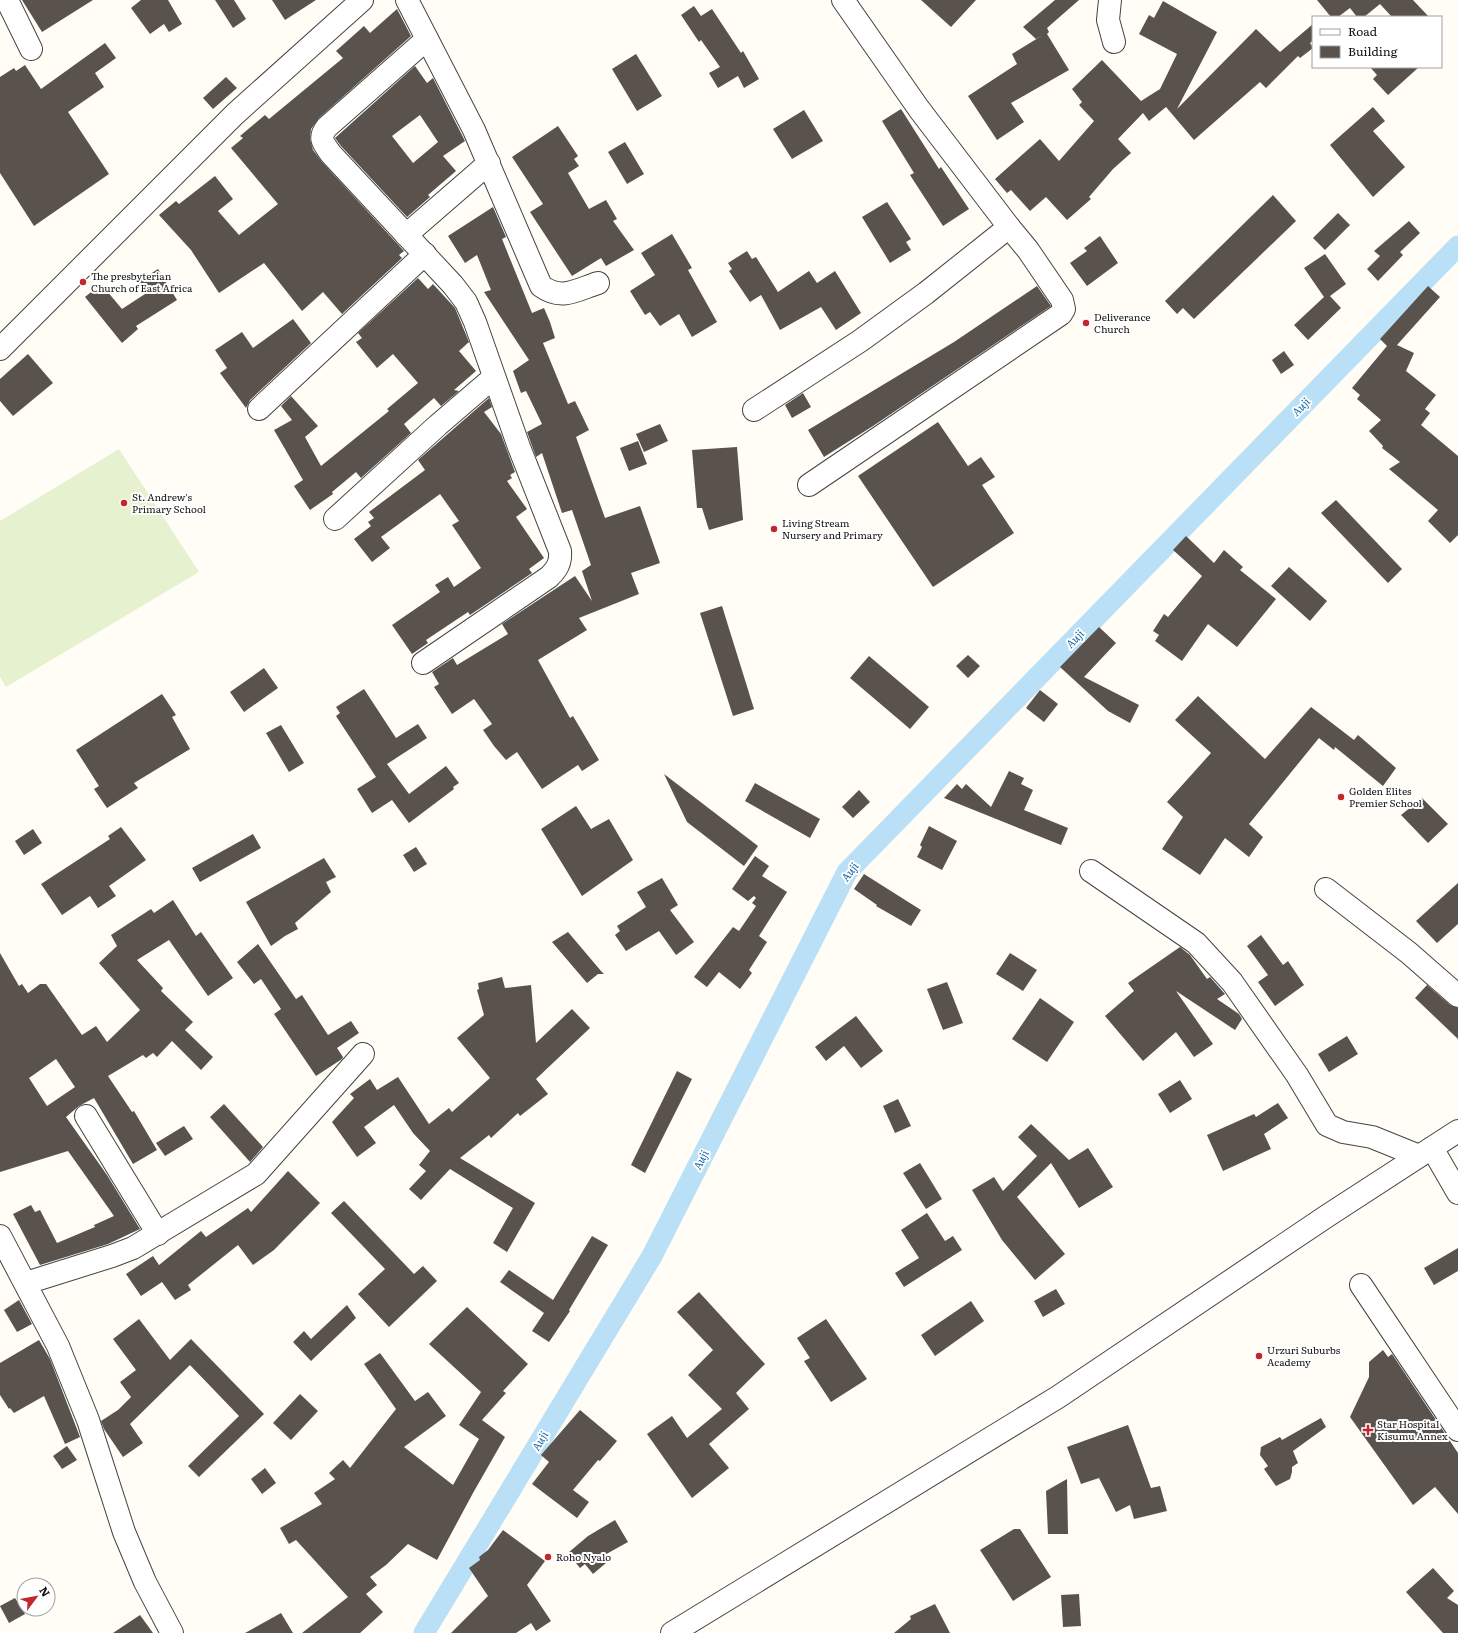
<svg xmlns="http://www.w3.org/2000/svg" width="1458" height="1633" font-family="Literata,serif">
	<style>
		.pitch { fill: #e6f2cf }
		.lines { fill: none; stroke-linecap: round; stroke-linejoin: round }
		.canal { stroke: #b9e0f7; stroke-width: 21 }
		.building { fill: #5a524d; fill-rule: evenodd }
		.minor-casing { stroke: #444; stroke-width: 24 }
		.tertiary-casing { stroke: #444; stroke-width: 24 }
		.minor { stroke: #fff; stroke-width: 22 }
		.tertiary { stroke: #fff; stroke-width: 22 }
		.poi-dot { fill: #c4262e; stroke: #fff; stroke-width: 1.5 }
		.labels { text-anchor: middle; stroke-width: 4; stroke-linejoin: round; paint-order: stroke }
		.poi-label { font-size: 10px; fill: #111; stroke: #fff; text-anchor: start }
		.water-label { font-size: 11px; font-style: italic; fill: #1768a6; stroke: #fff }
	</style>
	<rect width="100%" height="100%" fill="#fffdf5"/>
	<polygon class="pitch" points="119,449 199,572 6,687 0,677 0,521"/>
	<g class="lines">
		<polyline class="canal" points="424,1633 652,1256 847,872 1458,246"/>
	</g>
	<g class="building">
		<polygon points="22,0 93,0 42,32"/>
		<polygon points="141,0 168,0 182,24 169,32 164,24 150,34 131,8"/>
		<polygon points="215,0 234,0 246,19 233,28"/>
		<polygon points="272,0 316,0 285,20"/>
		<polygon points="921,0 976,0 951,27"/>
		<polygon points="1055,0 1079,0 1047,28 1049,32 1047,34 1069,70 1011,103 1024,122 997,140 968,96 1017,64 1012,54 1043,35 1036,39 1023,27"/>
		<polygon points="1317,0 1413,0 1429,17 1392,17 1380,4 1364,17 1357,17 1350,8 1338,17 1331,17"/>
		<polygon points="1163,1 1217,32 1177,109 1256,29 1280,52 1313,24 1313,40 1310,43 1313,48 1300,58 1298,56 1266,88 1260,82 1194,140 1166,107 1149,121 1143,113 1118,139 1131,153 1113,169 1089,197 1091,199 1067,220 1046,197 1030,211 1011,190 1007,193 995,179 1040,139 1059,161 1094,121 1079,105 1082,102 1072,89 1102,60 1141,101 1160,89 1177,54 1139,34 1149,15 1154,18"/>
		<polygon points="694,6 701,16 712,9 741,53 743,51 759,79 744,88 738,76 718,88 709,73 720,67 701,40 699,42 681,15"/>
		<polygon points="397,9 411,36 319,118 311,129 310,139 313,150 322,162 404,251 399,255 402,258 342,314 323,292 302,311 264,263 219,293 191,250 159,215 176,201 179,204 215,176 233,199 218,211 239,235 278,204 231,148 243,138 240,136 265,115 269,119 343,58 336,51 364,26 370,33"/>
		<polygon points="105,43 116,58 95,73 104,87 68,112 109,174 34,226 0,173 0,77 14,68 16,71 25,65 41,89"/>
		<polygon points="636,54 662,96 637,111 612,69"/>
		<path d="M 415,66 L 427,83 L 433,78 L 465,141 L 443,156 L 456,171 L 428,195 L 430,197 L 407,217 L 341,146 L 335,138 ZM 420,115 L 438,142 L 413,163 L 392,136 Z"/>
		<polygon points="1370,67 1419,67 1388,95 1373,79 1377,75"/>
		<polygon points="226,77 237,88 213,109 203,98"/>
		<polygon points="1373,107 1385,121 1373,131 1405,167 1373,197 1330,145"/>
		<polygon points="901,109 939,169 941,167 969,209 943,226 910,175 914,173 882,121"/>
		<polygon points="804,110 823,141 792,159 773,129"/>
		<polygon points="558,126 578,156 574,159 579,166 568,173 589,209 606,200 617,219 613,221 634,250 606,266 601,258 572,276 530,212 543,204 512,157"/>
		<polygon points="625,142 644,174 627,184 608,152"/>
		<polygon points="1273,195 1296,221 1194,319 1183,308 1177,314 1165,301"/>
		<polygon points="887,202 911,239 906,242 911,250 890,263 862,217"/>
		<polygon points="493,207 506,237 502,239 532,313 544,308 550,322 555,338 543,343 568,404 575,401 589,430 576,437 605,518 640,506 660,563 631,573 639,594 579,618 587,630 538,660 570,718 573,716 599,760 582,771 578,765 542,789 517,752 506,760 494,746 483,730 492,724 474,699 452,714 434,687 439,684 432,672 453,658 457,665 508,634 502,624 575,576 592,601 582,571 591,565 572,510 562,513 542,453 536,457 527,432 542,424 526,391 521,393 513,371 529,360 484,292 491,290 477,255 465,263 448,236"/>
		<polygon points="1338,213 1350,225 1325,250 1313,238"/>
		<polygon points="1409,221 1420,233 1400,252 1403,255 1378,281 1367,269 1380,256 1374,251"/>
		<polygon points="672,234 692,268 688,270 717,322 692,337 679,314 660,326 650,312 645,315 630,291 655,275 641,253"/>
		<polygon points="1100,236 1118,263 1087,286 1070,263 1087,251 1084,248"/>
		<polygon points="747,251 752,259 756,257 778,292 809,271 817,283 835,271 861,313 836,330 821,307 780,330 761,295 750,302 729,271 732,269 728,263"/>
		<polygon points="1325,254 1346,284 1330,296 1341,308 1308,340 1294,325 1324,297 1304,268"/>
		<polygon points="158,269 177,300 136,326 138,329 122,343 85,297 101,284 122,309 145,294 138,282"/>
		<polygon points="418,278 428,289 433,284 455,308 469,342 459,351 476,371 454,390 459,391 441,406 434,398 404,424 411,433 361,478 356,472 332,492 333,494 310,510 294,486 303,480 274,430 292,420 281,406 291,396 318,426 305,437 321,466 389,411 387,409 418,383 393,354 377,368 356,342 362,338 358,333"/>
		<polygon points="1037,286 1051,306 873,426 824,457 808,430 954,342"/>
		<polygon points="1428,286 1440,297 1397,345 1414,353 1406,371 1436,395 1425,409 1430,413 1421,425 1458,456 1458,535 1450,543 1428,521 1438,510 1389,469 1400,462 1382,448 1383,446 1369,431 1381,420 1357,399 1360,395 1352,388 1387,346 1380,339"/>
		<polygon points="293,319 311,343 250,400 246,408 220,373 227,368 215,350 242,332 253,348"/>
		<polygon points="1284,351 1294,365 1281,374 1272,360"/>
		<polygon points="28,354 53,383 13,416 0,401 0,379"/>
		<polygon points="803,393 811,407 792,418 785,405"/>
		<polygon points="489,398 492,407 484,412 501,434 515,472 510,475 512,478 507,481 527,509 516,517 544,558 529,569 532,573 470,615 468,612 426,640 428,643 412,654 392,625 440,592 435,585 448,577 454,587 481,568 452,525 459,521 440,494 381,537 390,548 372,562 354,539 371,526 368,522 374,518 369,512 425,470 418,460"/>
		<polygon points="938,422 968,466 981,457 995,477 982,485 1014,533 933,587 858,476"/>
		<polygon points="660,424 668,441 644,452 636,434"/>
		<polygon points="638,441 647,464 629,471 620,448"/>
		<polygon points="737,447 743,520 709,530 702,508 697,508 692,450"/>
		<polygon points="1336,500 1402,569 1388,583 1321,513"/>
		<polygon points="1186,536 1214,563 1224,550 1243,567 1240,570 1276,599 1237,647 1208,624 1182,661 1155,641 1159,635 1153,631 1164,614 1168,617 1202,576 1173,550"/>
		<polygon points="1289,567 1327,601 1310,621 1271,586"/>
		<polygon points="722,606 754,709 733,716 700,613"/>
		<polygon points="1099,627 1116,643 1084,677 1139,705 1130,723 1108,711 1060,667"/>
		<polygon points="968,655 980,666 968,678 956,666"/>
		<polygon points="869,656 929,707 910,729 850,678"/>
		<polygon points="264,668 278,688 244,712 230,692"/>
		<polygon points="364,689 396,738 418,724 427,738 387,764 409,794 446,766 459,783 453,787 454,789 409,823 392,800 372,813 357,789 376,777 336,716 340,713 336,707"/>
		<polygon points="1040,690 1058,704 1044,722 1026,708"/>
		<polygon points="162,694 176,715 172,717 190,749 134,783 138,788 107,808 94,789 99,786 76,750"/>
		<polygon points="1198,696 1265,759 1311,707 1354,740 1358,735 1396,768 1383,786 1335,747 1334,750 1319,738 1249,824 1263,837 1249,857 1225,838 1200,875 1162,849 1183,817 1167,802 1211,753 1175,720"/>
		<polygon points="281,725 304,763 289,772 266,733"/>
		<polygon points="1009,771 1024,778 1021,784 1033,790 1024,810 1068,828 1061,845 944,798 957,784 962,789 966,784 991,807"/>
		<polygon points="664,774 758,846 744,866 687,822"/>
		<polygon points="755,783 820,819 810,838 745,801"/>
		<polygon points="859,790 870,802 853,818 842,807"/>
		<polygon points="1422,798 1448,824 1428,843 1401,815"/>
		<polygon points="576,806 591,829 609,819 633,860 582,896 541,829"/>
		<polygon points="929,826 957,841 942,870 917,857 922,847 920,845"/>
		<polygon points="121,827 146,860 109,886 116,896 98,908 90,896 62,915 41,884 110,839 108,836"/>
		<polygon points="33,829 42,843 24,855 15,841"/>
		<polygon points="253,834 261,848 200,882 192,868"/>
		<polygon points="416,847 427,864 414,872 403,855"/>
		<polygon points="755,856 769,866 762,876 787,892 759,936 767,942 749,970 752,973 740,989 719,972 707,987 694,977 733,927 739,931 756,906 752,903 756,898 754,896 748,901 732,889"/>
		<polygon points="324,858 336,877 326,882 331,892 295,923 298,929 285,936 271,946 246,902"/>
		<polygon points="864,874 921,910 911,926 876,906 877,905 854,889"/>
		<polygon points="662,878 678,905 670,910 694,942 676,955 659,931 626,951 615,935 620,931 617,926 646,907 637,892"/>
		<polygon points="1458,883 1458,924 1437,943 1416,921"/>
		<path d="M 173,900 L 196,936 L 201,932 L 233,978 L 208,996 L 169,940 L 137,960 L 163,988 L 161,991 L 193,1022 L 185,1030 L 213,1057 L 201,1070 L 172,1041 L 157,1057 L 153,1053 L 146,1058 L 143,1055 L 108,1076 L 132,1112 L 134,1111 L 157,1150 L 133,1164 L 94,1098 L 79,1106 L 66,1117 L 107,1175 L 140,1229 L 108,1244 L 40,1265 L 13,1214 L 31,1205 L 35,1212 L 40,1210 L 57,1243 L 95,1227 L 94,1225 L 114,1216 L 68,1151 L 0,1172 L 0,953 L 19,986 L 22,984 L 28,993 L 40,984 L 46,984 L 82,1035 L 96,1026 L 107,1042 L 140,1010 L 99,963 L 117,946 L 111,935 L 151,909 L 154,913 ZM 56,1059 L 75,1087 L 47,1106 L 29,1078 Z"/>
		<polygon points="568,932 601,971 604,974 598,974 587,983 552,942"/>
		<polygon points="1261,935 1283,965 1288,961 1304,985 1275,1006 1258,982 1268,975 1247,946"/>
		<polygon points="258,944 296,999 302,995 328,1035 351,1021 359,1033 337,1048 343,1057 342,1059 316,1076 274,1014 281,1009 261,979 254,984 237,962"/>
		<polygon points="1180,947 1190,955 1207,979 1210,977 1225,994 1217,999 1239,1014 1242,1019 1235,1030 1176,991 1213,1044 1194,1057 1176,1032 1143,1061 1105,1016 1134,991 1128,983"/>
		<polygon points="1010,953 1037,970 1023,991 996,974"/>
		<polygon points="502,977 505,988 531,985 536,1043 572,1009 590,1028 536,1079 548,1094 520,1116 518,1113 491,1138 489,1135 460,1158 535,1203 507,1252 493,1243 513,1208 450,1169 421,1200 409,1189 426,1171 419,1165 430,1151 413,1133 394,1105 364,1127 376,1143 357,1157 332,1122 354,1098 350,1094 370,1079 377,1090 398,1077 429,1124 449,1108 452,1112 490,1078 457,1038 484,1015 477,990 479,989 478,983"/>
		<polygon points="947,982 963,1023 943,1030 927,989"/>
		<polygon points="1427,985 1450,1005 1458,1008 1458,1039 1415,998"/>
		<polygon points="1040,998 1074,1022 1047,1062 1012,1039"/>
		<polygon points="856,1016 883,1051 861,1068 844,1046 826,1061 815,1047"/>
		<polygon points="1347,1036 1358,1054 1329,1072 1318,1054"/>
		<polygon points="677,1071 692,1079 645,1173 631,1165"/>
		<polygon points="1180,1080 1192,1099 1170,1113 1158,1094"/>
		<polygon points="898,1099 911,1126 895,1133 883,1106"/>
		<polygon points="1278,1103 1288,1118 1264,1134 1271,1149 1223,1171 1207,1135 1254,1114 1256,1117"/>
		<polygon points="224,1104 263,1147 250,1162 210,1117"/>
		<polygon points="1031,1124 1069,1160 1088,1148 1113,1187 1079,1208 1051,1163 1017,1197 1065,1254 1035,1280 1002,1240 972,1190 994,1177 1003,1191 1037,1156 1018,1137"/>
		<polygon points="184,1126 193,1139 165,1156 156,1143"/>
		<polygon points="920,1163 942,1199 926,1209 903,1173"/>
		<polygon points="288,1171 320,1203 274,1250 253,1265 238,1245 188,1285 191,1290 175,1300 162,1282 141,1296 126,1274 153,1256 159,1265 201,1231 206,1237 248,1208 251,1212"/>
		<polygon points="344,1201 414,1274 423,1266 437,1281 389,1327 358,1294 385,1269 331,1213"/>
		<polygon points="927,1213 945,1241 953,1236 962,1250 904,1287 895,1273 919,1258 901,1230"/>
		<polygon points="592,1236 608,1245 569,1310 570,1311 549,1342 532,1331 544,1313 500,1282 509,1270 553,1300"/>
		<polygon points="1458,1248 1458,1271 1434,1285 1424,1268"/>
		<polygon points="1056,1289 1065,1304 1043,1317 1034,1301"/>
		<polygon points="699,1292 765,1364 736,1393 749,1409 709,1444 729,1468 692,1498 647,1434 672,1416 687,1438 722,1409 688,1375 713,1350 677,1312"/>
		<polygon points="19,1300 32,1324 17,1332 4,1310"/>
		<polygon points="971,1301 984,1321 935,1356 921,1335"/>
		<polygon points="347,1305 356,1318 311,1361 293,1342 304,1331 311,1339"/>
		<polygon points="467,1307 528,1364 503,1391 506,1393 482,1420 505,1437 473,1493 437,1560 408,1544 386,1565 370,1577 377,1585 366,1594 383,1612 360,1633 302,1633 348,1597 296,1540 289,1544 280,1528 322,1504 314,1493 335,1479 329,1473 343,1460 350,1468 396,1409 364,1364 380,1353 415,1401 428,1392 446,1416 404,1447 453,1485 479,1439 459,1425 481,1392 429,1344"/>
		<polygon points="139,1319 170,1360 191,1339 264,1414 199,1477 188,1466 239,1416 190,1365 130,1424 143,1443 123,1457 104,1429 101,1421 118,1410 131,1397 120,1382 136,1370 113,1339"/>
		<polygon points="826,1319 867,1379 831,1402 804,1361 810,1358 797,1338"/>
		<polygon points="39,1340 50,1359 80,1437 65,1444 44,1396 14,1413 10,1408 9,1409 0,1395 0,1363"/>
		<polygon points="1383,1350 1388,1357 1392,1354 1458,1453 1458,1514 1435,1487 1413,1505 1350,1417 1369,1377 1369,1362"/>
		<polygon points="300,1394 318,1411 291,1440 273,1423"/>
		<polygon points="580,1410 617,1441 600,1461 598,1460 573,1490 589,1502 577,1518 532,1484 549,1462 541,1455"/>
		<polygon points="1321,1418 1326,1427 1293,1451 1298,1463 1292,1467 1292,1472 1290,1479 1276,1486 1264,1469 1268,1466 1260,1455 1261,1447 1280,1437 1282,1440"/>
		<polygon points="1128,1425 1151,1488 1160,1486 1167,1511 1134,1519 1130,1505 1116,1512 1099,1478 1081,1484 1067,1447"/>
		<polygon points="67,1446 77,1460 62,1469 53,1456"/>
		<polygon points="265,1468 276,1483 262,1494 251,1479"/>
		<polygon points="1067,1479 1068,1534 1048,1534 1046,1491"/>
		<polygon points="615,1520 628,1542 601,1557 606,1563 593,1574 585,1564 580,1568 568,1553 588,1536"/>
		<polygon points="1014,1529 1020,1529 1051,1577 1013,1601 980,1550"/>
		<polygon points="503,1530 545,1561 527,1585 551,1621 536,1631 531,1623 516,1633 451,1633 488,1596 469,1568 480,1560 479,1557 488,1550"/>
		<polygon points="1433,1568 1454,1591 1447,1598 1458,1605 1458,1633 1443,1633 1406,1592"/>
		<polygon points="1079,1594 1081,1626 1063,1627 1061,1595"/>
		<polygon points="15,1598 25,1614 9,1623 0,1606"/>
		<polygon points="935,1604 950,1633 894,1633 911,1619 910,1616"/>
		<polygon points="281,1613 293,1633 245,1633"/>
		<polygon points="140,1615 153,1633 113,1633"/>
	</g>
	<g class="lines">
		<g class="minor-casing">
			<g id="minor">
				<polyline points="7,0 31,49"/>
				<path d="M 407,0 L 474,130 L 541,286 C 562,301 576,290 598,283"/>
				<polyline points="1110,0 1108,20 1114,42"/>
				<polyline points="406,235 489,163"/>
				<polyline points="259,409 425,254"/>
				<polyline points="754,410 860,341 926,293 1009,227 919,109 843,0"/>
				<polyline points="809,485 1061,314 1064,309 1062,300 1028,250 1009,227"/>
				<polyline points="335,519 438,425 494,377"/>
				<path d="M 423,663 L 549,577 C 557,569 561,563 560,551 L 519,447 L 475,322 L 466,302 L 453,285 L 331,154 C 323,143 318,138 327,127 L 427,39"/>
				<polyline points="1091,871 1196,943 1232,982 1297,1075 1327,1125 1343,1132 1372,1137 1419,1156"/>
				<polyline points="1326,889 1409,953 1458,996"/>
				<polyline points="86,1116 158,1234"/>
				<polyline points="1432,1148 1458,1193"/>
				<polyline points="0,1236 58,1346 88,1420 124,1532 145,1582 172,1633"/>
				<polyline points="26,1283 112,1256 133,1248 256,1174 363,1054"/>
				<polyline points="1361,1285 1458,1430"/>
				<polyline points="672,1633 1058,1397 1327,1216 1458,1131"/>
			</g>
		</g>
		<g class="tertiary-casing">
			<polyline id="tertiary" points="0,349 235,114 362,0"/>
		</g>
		<use href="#minor" class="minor"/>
		<use href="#tertiary" class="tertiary"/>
	</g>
	<g class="poi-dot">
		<circle cx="83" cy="282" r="4"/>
		<circle cx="1086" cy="323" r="4"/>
		<circle cx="124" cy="503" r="4"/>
		<circle cx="774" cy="529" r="4"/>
		<circle cx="1341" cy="797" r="4"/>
		<circle cx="1259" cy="1356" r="4"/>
		<path d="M1366 1424h4v4h4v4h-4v4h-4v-4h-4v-4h4z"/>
		<circle cx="548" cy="1557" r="4"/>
	</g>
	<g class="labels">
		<g class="poi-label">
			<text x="91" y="280">The presbyterian<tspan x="91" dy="12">Church of East Africa</tspan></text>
			<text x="1094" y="321">Deliverance<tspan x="1094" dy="12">Church</tspan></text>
			<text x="132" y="501">St. Andrew's<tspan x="132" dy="12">Primary School</tspan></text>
			<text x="782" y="527">Living Stream<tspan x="782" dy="12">Nursery and Primary</tspan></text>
			<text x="1349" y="795">Golden Elites<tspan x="1349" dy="12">Premier School</tspan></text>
			<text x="1267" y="1354">Urzuri Suburbs<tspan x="1267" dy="12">Academy</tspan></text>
			<text x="1377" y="1428">Star Hospital<tspan x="1377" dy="12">Kisumu Annex</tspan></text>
			<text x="556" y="1561">Roho Nyalo</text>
		</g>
		<g class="water-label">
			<text transform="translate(1301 407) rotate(-46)" y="4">Auji</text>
			<text transform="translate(1075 639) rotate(-46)" y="4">Auji</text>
			<text transform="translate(850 872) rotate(-53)" y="4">Auji</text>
			<text transform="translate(701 1160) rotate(-63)" y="4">Auji</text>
			<text transform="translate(540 1441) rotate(-59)" y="4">Auji</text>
		</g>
	</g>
	<rect x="1312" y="16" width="130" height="52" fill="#ffffff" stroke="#a0a0a0"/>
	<rect x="1320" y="29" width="20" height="6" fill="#ffffff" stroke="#a0a0a0"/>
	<text x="1348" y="36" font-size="12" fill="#111111">Road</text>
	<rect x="1320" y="46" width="20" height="12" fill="#5a524d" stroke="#a0a0a0"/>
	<text x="1348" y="56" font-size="12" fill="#111111">Building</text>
	<g transform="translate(36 1597) rotate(58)"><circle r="19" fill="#ffffff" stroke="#a0a0a0"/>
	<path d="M0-3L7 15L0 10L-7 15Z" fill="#c4262e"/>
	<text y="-6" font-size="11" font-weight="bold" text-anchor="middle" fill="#111111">N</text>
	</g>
</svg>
